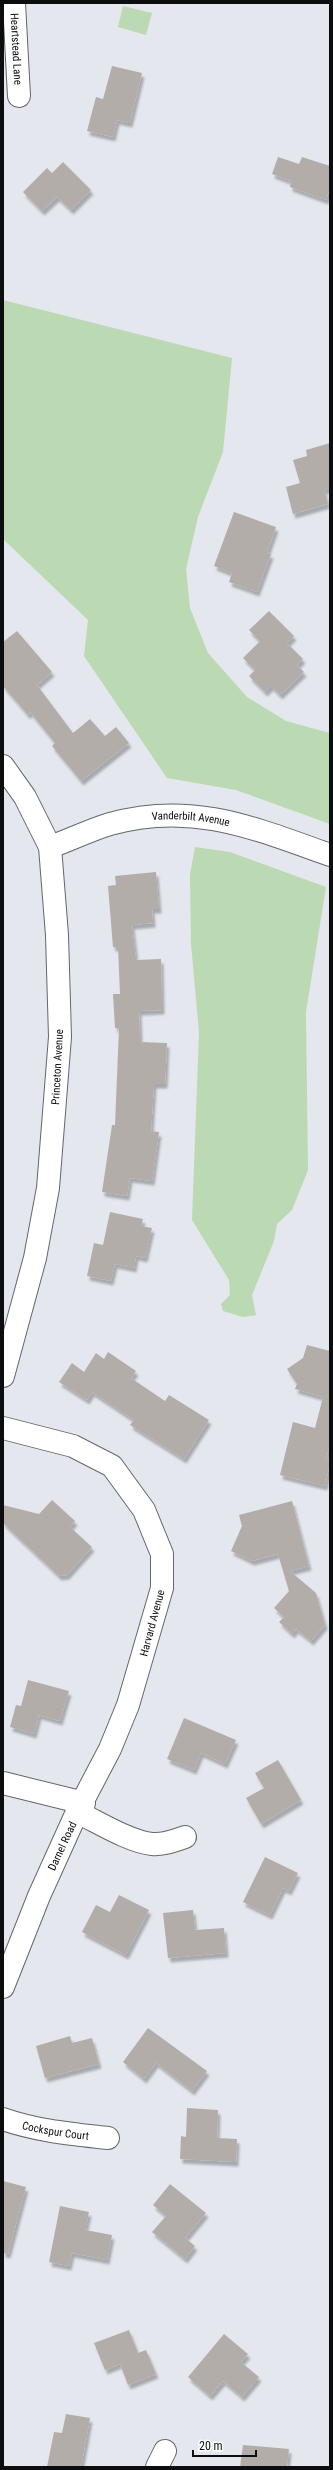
<svg xmlns="http://www.w3.org/2000/svg" width="333" height="2470" font-family="'Roboto Condensed',sans-serif">
	<style>
		.green { fill: #bbd9b3 }
		.building { fill: #b3ada9; filter: url(#shadow) }
		.lines { fill: none; stroke-linecap: round; stroke-linejoin: round }
		.minor-casing { stroke: #64676d; stroke-width: 24 }
		.minor { stroke: #fff; stroke-width: 22 }
		.labels { text-anchor: middle; stroke-width: 4; stroke-linejoin: round; paint-order: stroke }
		.street-label { font-size: 11px; fill: #0c0d0f; stroke: #fff }
	</style>
	<defs>
		<filter id="shadow"><feDropShadow dx="2.5" dy="4.5" stdDeviation="1" flood-color="#0004"/></filter>
	</defs>
	<rect width="100%" height="100%" fill="#e4e7ed"/>
	<g class="green">
		<polygon points="123,6 152,13 146,35 118,27"/>
		<polygon points="3,300 232,358 223,452 198,517 186,569 190,608 208,653 247,697 286,721 330,733 330,824 236,790 167,778 84,656 88,620 3,539"/>
		<polygon points="195,847 230,852 326,887 306,1012 308,1170 292,1210 277,1224 274,1241 252,1295 256,1315 243,1317 223,1311 221,1304 230,1295 229,1280 192,1220 199,1032 191,944 190,875"/>
	</g>
	<g class="building">
		<polygon points="112,66 142,73 130,123 117,120 113,137 87,131 96,97 103,99"/>
		<polygon points="278,157 299,164 302,157 330,166 330,188 326,200 290,187 291,181 272,174"/>
		<polygon points="63,162 91,190 71,210 57,197 42,211 23,192 47,168 52,173"/>
		<polygon points="330,443 330,488 324,490 328,504 293,514 286,487 300,483 293,460 307,456 306,450"/>
		<polygon points="234,512 276,527 267,553 271,554 257,592 229,582 232,573 214,566"/>
		<polygon points="269,611 294,636 287,643 303,659 297,665 304,672 280,695 271,686 265,692 249,676 255,670 243,658 260,641 249,630"/>
		<polygon points="17,631 52,672 37,685 73,733 90,719 105,736 116,727 129,743 81,781 52,746 55,743 30,712 28,715 3,686 3,642"/>
		<polygon points="156,872 159,909 152,909 153,923 132,925 136,960 161,959 162,1010 139,1011 140,1042 167,1043 165,1084 154,1084 151,1131 159,1132 152,1181 130,1178 127,1196 102,1192 112,1125 115,1125 119,1028 115,1028 113,994 120,994 118,947 113,947 108,886 116,885 115,876"/>
		<polygon points="110,1212 143,1219 141,1226 152,1228 145,1258 136,1256 134,1268 115,1264 111,1281 87,1276 94,1243 103,1245"/>
		<polygon points="307,1345 330,1351 330,1443 326,1459 330,1460 330,1463 325,1486 280,1475 293,1422 315,1428 323,1397 295,1389 297,1384 287,1369 303,1358"/>
		<polygon points="108,1352 136,1371 131,1378 165,1401 169,1395 209,1420 184,1459 130,1425 134,1420 92,1392 87,1400 59,1382 72,1363 84,1372 96,1353 104,1359"/>
		<polygon points="52,1500 75,1521 70,1527 92,1547 67,1575 59,1576 3,1523 3,1505 39,1514"/>
		<polygon points="292,1501 309,1566 290,1571 316,1593 325,1625 311,1641 296,1629 292,1634 279,1622 284,1617 274,1608 289,1591 278,1554 252,1561 231,1551 242,1526 239,1515"/>
		<polygon points="28,1680 69,1691 60,1721 39,1715 34,1734 10,1727 16,1705 21,1706"/>
		<polygon points="184,1718 236,1740 225,1764 201,1753 194,1770 167,1759"/>
		<polygon points="278,1760 301,1800 261,1824 246,1798 264,1788 255,1773"/>
		<polygon points="265,1857 298,1873 289,1891 283,1888 270,1915 243,1902"/>
		<polygon points="119,1895 149,1910 126,1955 82,1932 96,1905 110,1912"/>
		<polygon points="193,1910 195,1930 224,1928 226,1953 168,1958 163,1913"/>
		<polygon points="148,2028 207,2071 192,2091 156,2063 144,2079 123,2062"/>
		<polygon points="70,2036 72,2043 92,2038 99,2064 45,2078 36,2046"/>
		<polygon points="187,2108 218,2110 217,2138 237,2139 236,2162 180,2159 181,2136 186,2137"/>
		<polygon points="3,2181 26,2187 8,2254 3,2253"/>
		<polygon points="170,2184 206,2213 185,2238 195,2246 185,2259 152,2232 166,2216 153,2205"/>
		<polygon points="60,2206 89,2212 85,2230 112,2235 107,2260 72,2253 69,2266 49,2262"/>
		<polygon points="129,2330 138,2353 146,2350 156,2374 128,2385 120,2364 105,2370 94,2343"/>
		<polygon points="224,2334 248,2354 241,2362 259,2377 242,2397 223,2381 210,2396 188,2377"/>
		<polygon points="66,2414 90,2418 81,2467 47,2467 54,2432 62,2433"/>
		<polygon points="243,2445 289,2449 287,2467 240,2467"/>
	</g>
	<g class="lines">
		<g class="minor-casing">
			<g id="minor">
				<path id="s1" d="M 14,3 L 19,96"/>
				<polyline points="3,766 25,797 50,847 57,935 60,1037 48,1188 35,1258 3,1376"/>
				<path id="s2" d="M 50,847 C 70,840 90,830 110,824 C 192,801 254,828 330,855"/>
				<polyline points="3,1428 73,1446 112,1466 144,1510 162,1554 162,1588 128,1705 110,1749 77,1812 39,1896 3,1987"/>
				<polyline points="3,1783 84,1803"/>
				<path d="M 77,1812 C 98,1822 130,1842 152,1844 C 163,1845 174,1841 185,1837"/>
				<path id="s3" d="M 3,2119 C 37,2131 73,2134 108,2138"/>
				<polyline points="157,2467 165,2451"/>
			</g>
		</g>
		<use href="#minor" class="minor"/>
	</g>
	<g class="labels">
		<g class="street-label">
			<text dy="4" stroke="none"><textPath href="#s1" startOffset="46">Heartstead Lane</textPath></text>
			<text dy="4" stroke="none"><textPath href="#s2" startOffset="146">Vanderbilt Avenue</textPath></text>
			<text transform="translate(57 1067) rotate(-87)" y="4">Princeton Avenue</text>
			<text transform="translate(152 1623) rotate(-75)" y="4">Harvard Avenue</text>
			<text transform="translate(62 1846) rotate(-65)" y="4">Darnel Road</text>
			<text dy="4" stroke="none"><textPath href="#s3" startOffset="54">Cockspur Court</textPath></text>
		</g>
	</g>
	<rect width="333" height="2470" fill="none" stroke="#0c0d0f" stroke-width="8"/>
	<path d="M193 2450v6h63v-6" fill="none" stroke="#0c0d0f" stroke-width="2"/>
	<text x="199" y="2450" font-size="12" fill="#0c0d0f" stroke="#ffffff" stroke-width="3" paint-order="stroke">20 m</text>
</svg>
